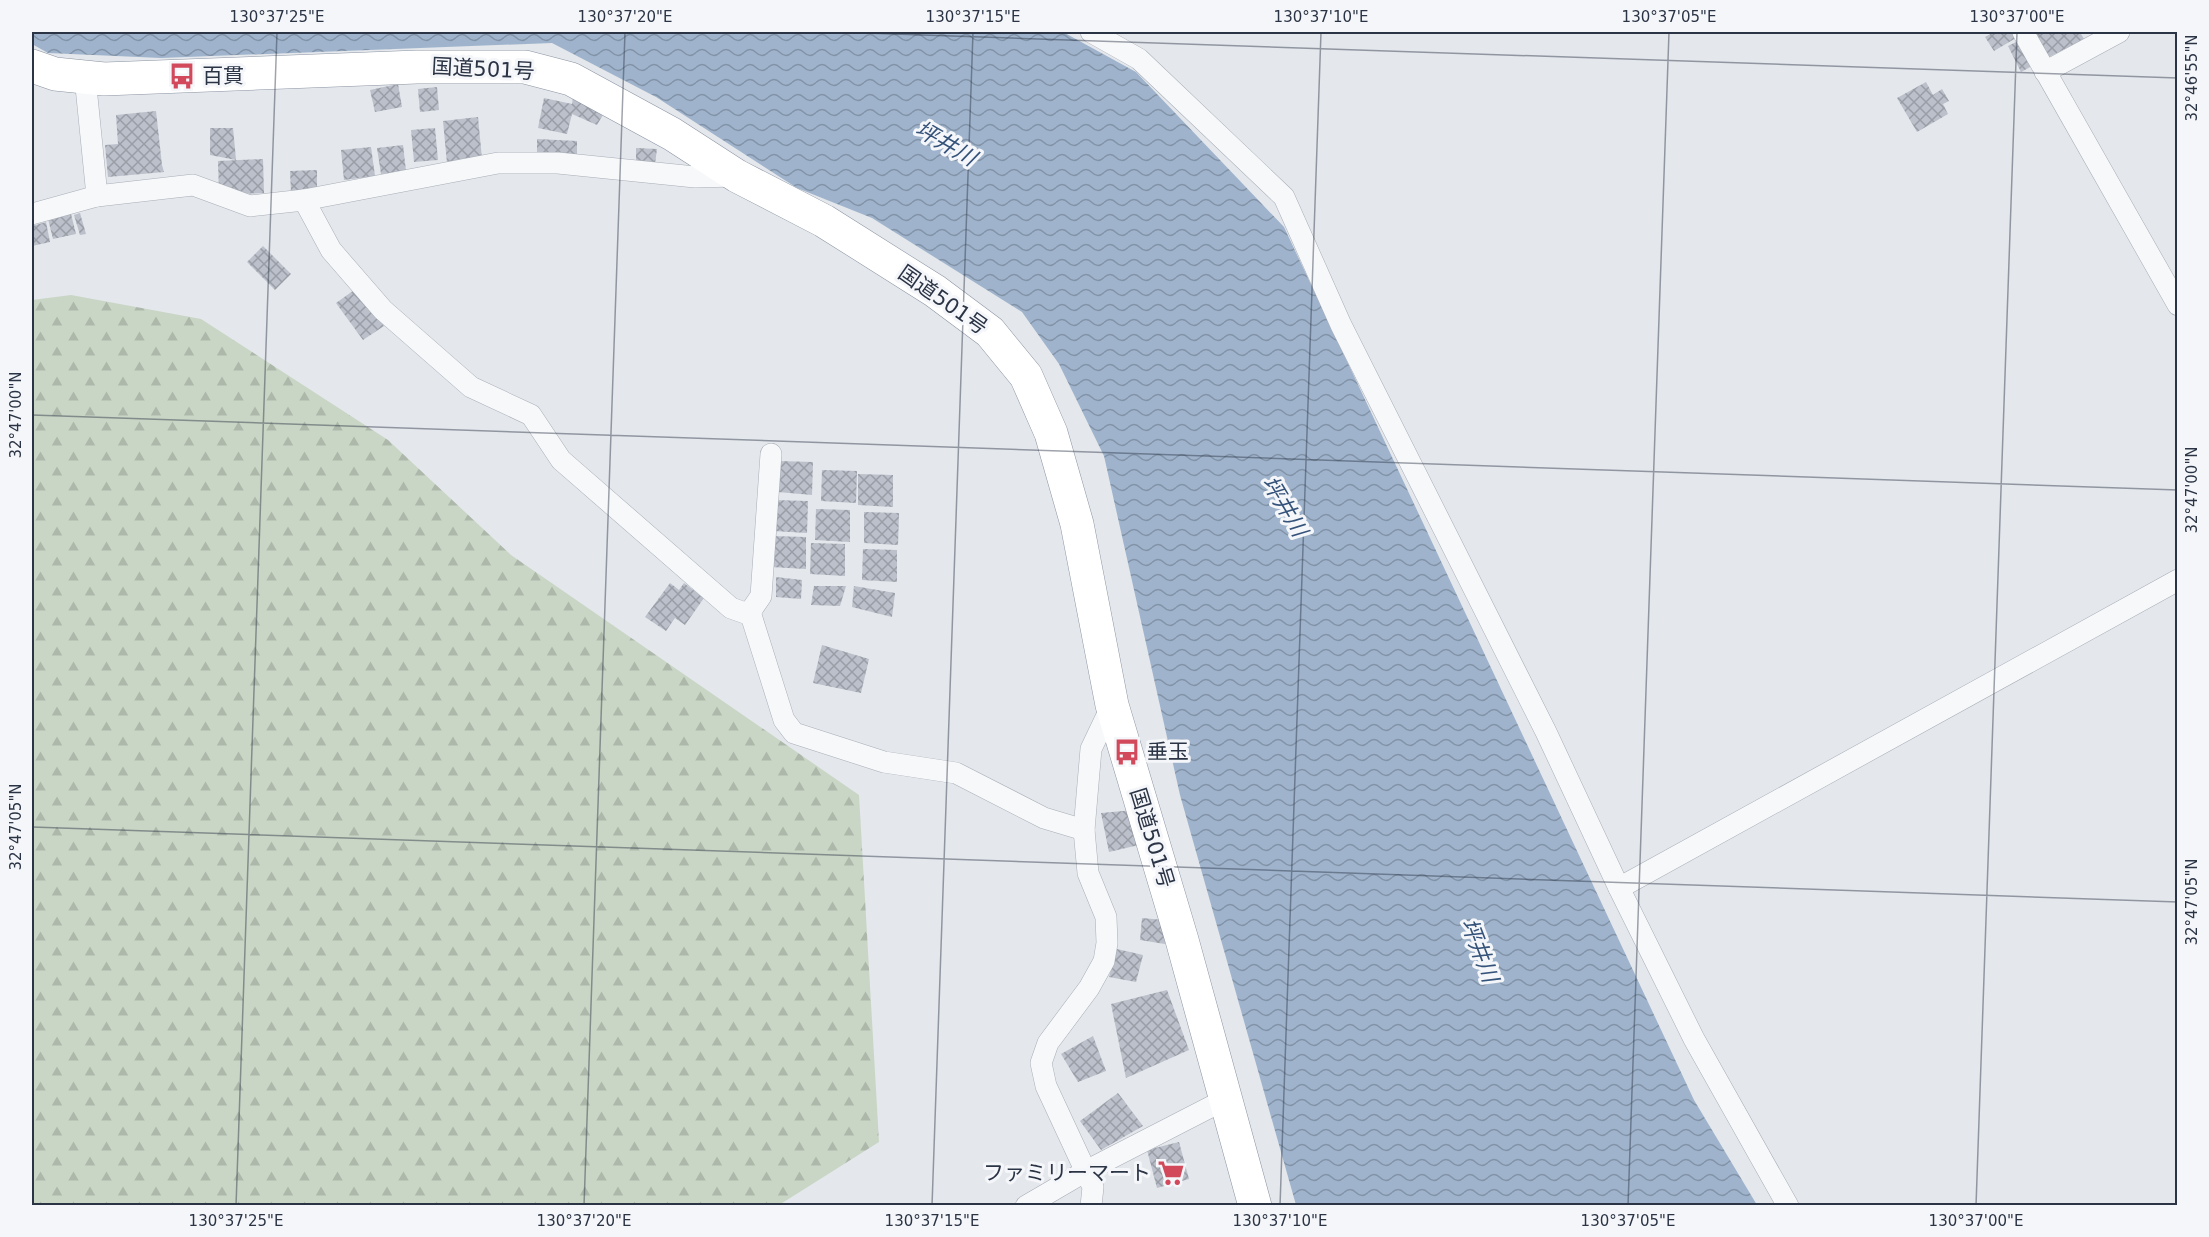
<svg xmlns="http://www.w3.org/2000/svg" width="2209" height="1237" font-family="'DejaVu Sans','Noto Sans JP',sans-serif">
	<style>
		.forest { fill: url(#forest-firs) }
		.water { fill: url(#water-waves) }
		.building { fill: url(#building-cross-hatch) }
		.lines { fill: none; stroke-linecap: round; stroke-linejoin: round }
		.minor-casing { stroke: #a9aeb7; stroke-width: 22 }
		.trunk-casing { stroke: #8b94a3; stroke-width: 34 }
		.minor { stroke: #f7f8fa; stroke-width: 21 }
		.trunk { stroke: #fff; stroke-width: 33 }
		.ticks { fill: none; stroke: #2b3445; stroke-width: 1.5; stroke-opacity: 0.45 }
		.labels { text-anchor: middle; stroke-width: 6; stroke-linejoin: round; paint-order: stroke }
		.street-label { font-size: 21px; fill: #2b3445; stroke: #f4f6f9 }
		.poi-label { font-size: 21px; fill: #2b3445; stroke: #f4f6f9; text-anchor: start }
		.water-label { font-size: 22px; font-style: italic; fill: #34527a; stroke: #f4f6f9 }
		.neatline { fill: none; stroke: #2b3445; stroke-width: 2 }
		.ticks-label { font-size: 15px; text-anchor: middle; fill: #2b3445 }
	</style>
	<defs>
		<pattern id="forest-firs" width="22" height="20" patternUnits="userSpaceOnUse" patternTransform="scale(1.5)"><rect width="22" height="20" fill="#c9d6c5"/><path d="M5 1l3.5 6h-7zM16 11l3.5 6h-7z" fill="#adb8ab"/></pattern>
		<pattern id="water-waves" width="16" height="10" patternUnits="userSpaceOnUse" patternTransform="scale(1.5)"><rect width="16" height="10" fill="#9fb4cc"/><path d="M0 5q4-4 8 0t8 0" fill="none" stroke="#8293a7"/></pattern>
		<pattern id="building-cross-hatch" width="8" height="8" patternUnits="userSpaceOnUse" patternTransform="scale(1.5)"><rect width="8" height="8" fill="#bbc0ca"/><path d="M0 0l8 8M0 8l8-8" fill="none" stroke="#989da6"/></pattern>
	</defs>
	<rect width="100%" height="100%" fill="#e4e7ec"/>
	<polygon class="forest" points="71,295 201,319 388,440 511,555 859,795 879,1142 779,1205 32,1205 32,300"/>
	<polygon class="water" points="32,32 1063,32 1136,72 1284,227 1694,1100 1757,1205 1296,1205 1180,795 1104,456 1059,364 1022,312 872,218 797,188 656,97 552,43 161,58 48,53 32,44"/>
	<g class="building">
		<polygon points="1994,32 2012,32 2016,38 1994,51 1985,37"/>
		<polygon points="2040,32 2080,32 2084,39 2047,58 2035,34"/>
		<polygon points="2020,40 2032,66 2021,72 2008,46"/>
		<polygon points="1926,82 1933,95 1942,89 1949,101 1943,104 1948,114 1917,132 1897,98"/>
		<polygon points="398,84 402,107 375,112 370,90"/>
		<polygon points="437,87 439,110 420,112 418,89"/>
		<polygon points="544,98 572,104 573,98 604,113 597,125 572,114 567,134 538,128"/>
		<polygon points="156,111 162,165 164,172 108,177 105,145 118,144 116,115"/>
		<polygon points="478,117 482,159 447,163 443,121"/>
		<polygon points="210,128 233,128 236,160 210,155"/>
		<polygon points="435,128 438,160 414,162 411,130"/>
		<polygon points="537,139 577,141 577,158 537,157"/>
		<polygon points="403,145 406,171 381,174 377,148"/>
		<polygon points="371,147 375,176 344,180 341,150"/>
		<polygon points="636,148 657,149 655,164 636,164"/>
		<polygon points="263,159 264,193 219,195 218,161"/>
		<polygon points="317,170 317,192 291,193 290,171"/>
		<polygon points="80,213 86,234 80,235 74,215"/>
		<polygon points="71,214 76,234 53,239 48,219"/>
		<polygon points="46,222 50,242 32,246 32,226"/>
		<polygon points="263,246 291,274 275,290 247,262"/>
		<polygon points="357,288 384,326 363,340 336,303"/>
		<polygon points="778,461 813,462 812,495 778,492"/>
		<polygon points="822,470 857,471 856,503 821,501"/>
		<polygon points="858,474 893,475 893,507 858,505"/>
		<polygon points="773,500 808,501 807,533 773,531"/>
		<polygon points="816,509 850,510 850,542 815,540"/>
		<polygon points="864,512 899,513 898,545 864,543"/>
		<polygon points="772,536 806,537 806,569 771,567"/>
		<polygon points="811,543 845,544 845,576 810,574"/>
		<polygon points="863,549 897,550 897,582 862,580"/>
		<polygon points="776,577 802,580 801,599 776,597"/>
		<polygon points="670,583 679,590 684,583 704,598 685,625 675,618 666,631 645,617"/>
		<polygon points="814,586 846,586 840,606 811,605"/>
		<polygon points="854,586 895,593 892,617 852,607"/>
		<polygon points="822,645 869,659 861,693 813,683"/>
		<polygon points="1134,810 1143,844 1109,852 1101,813"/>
		<polygon points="1142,918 1164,920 1165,944 1140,940"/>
		<polygon points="1117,949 1143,955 1136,982 1109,977"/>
		<polygon points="1167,990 1189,1050 1126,1078 1111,1004"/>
		<polygon points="1093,1036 1106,1071 1078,1082 1061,1054"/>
		<polygon points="1118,1093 1143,1126 1101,1150 1080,1121"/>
		<polygon points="1179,1142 1189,1179 1157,1188 1147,1150"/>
	</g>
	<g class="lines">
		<g class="minor-casing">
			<g id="minor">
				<polyline points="1091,32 1139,59 1284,197 1341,325 1546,732 1619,888 1694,1039 1788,1206"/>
				<polyline points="2023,32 2178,305"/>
				<polyline points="2045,72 2119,32"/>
				<polyline points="85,77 97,196"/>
				<polyline points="304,200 331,250 383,310 471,387 531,415 561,460 731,608 745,613 750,612 761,596 771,454"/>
				<polyline points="32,214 97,196 193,185 250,206 304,200 498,163 558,163 695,177 737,176"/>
				<polyline points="750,612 784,720 794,733 884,762 956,773 1044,818 1084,830"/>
				<polyline points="1619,888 2178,580"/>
				<polyline points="1026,1206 1086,1171 1226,1099"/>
				<polyline points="1091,1206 1093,1187 1046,1086 1041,1063 1048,1043 1089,988 1104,961 1107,943 1106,917 1088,873 1084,830 1091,749 1112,705"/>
			</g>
		</g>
		<g class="trunk-casing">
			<polyline id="trunk" points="32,66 55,74 104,79 417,67 525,67 571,79 672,134 737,176 824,221 935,291 990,332 1026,376 1051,433 1077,524 1112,705 1182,940 1255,1206"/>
		</g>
		<use href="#minor" class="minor"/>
		<use href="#trunk" class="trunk"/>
	</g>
	<path class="ticks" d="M 835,32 L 2178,78M 32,415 L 2178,490M 32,827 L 2178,902M 236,1206 L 277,32M 584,1206 L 625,32M 932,1206 L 973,32M 1280,1206 L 1321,32M 1628,1206 L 1669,32M 1976,1206 L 2017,32"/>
	<defs>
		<g id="bus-bare" transform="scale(2.07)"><path d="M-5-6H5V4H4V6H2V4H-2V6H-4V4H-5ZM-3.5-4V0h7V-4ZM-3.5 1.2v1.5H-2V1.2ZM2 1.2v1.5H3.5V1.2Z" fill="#d1495b" stroke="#f4f6f9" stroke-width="2.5" paint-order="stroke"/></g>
		<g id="supermarket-bare" transform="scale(2.07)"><path d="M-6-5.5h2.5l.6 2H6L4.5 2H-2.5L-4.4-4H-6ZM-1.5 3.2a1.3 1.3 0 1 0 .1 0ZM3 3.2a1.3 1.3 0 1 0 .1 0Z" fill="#d1495b" stroke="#f4f6f9" stroke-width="2.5" paint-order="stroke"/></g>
	</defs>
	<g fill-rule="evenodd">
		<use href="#bus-bare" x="182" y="76"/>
		<use href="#bus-bare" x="1127" y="752"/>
		<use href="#supermarket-bare" x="1171" y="1173"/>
	</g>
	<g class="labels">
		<g class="street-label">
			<text transform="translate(483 69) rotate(3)" y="7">国道501号</text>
			<text transform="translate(943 300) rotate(35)" y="7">国道501号</text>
			<text transform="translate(1152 838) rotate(73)" y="7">国道501号</text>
		</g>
		<g class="poi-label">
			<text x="202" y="83">百貫</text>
			<text x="1147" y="759">垂玉</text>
			<text x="1151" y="1180" text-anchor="end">ファミリーマート</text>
		</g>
		<g class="water-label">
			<text transform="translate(946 143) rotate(30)" y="8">坪井川</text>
			<text transform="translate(1285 506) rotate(59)" y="8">坪井川</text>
			<text transform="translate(1480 950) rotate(69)" y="8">坪井川</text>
		</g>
	</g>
	<rect width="2209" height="1237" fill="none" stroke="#f4f6f9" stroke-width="66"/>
	<rect x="33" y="33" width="2143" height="1171" class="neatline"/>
	<g class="ticks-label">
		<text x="277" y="22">130°37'25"E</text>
		<text x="625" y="22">130°37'20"E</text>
		<text x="973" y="22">130°37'15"E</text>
		<text x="1321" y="22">130°37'10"E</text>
		<text x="1669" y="22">130°37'05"E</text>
		<text x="2017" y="22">130°37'00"E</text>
		<text transform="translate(2192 78) rotate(-90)" y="5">32°46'55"N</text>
		<text transform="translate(16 415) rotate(-90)" y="5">32°47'00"N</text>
		<text transform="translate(2192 490) rotate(-90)" y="5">32°47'00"N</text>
		<text transform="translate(16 827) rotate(-90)" y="5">32°47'05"N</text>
		<text transform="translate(2192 902) rotate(-90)" y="5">32°47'05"N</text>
		<text x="236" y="1226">130°37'25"E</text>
		<text x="584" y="1226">130°37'20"E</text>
		<text x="932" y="1226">130°37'15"E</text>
		<text x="1280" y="1226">130°37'10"E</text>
		<text x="1628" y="1226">130°37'05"E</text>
		<text x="1976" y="1226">130°37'00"E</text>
	</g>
</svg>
